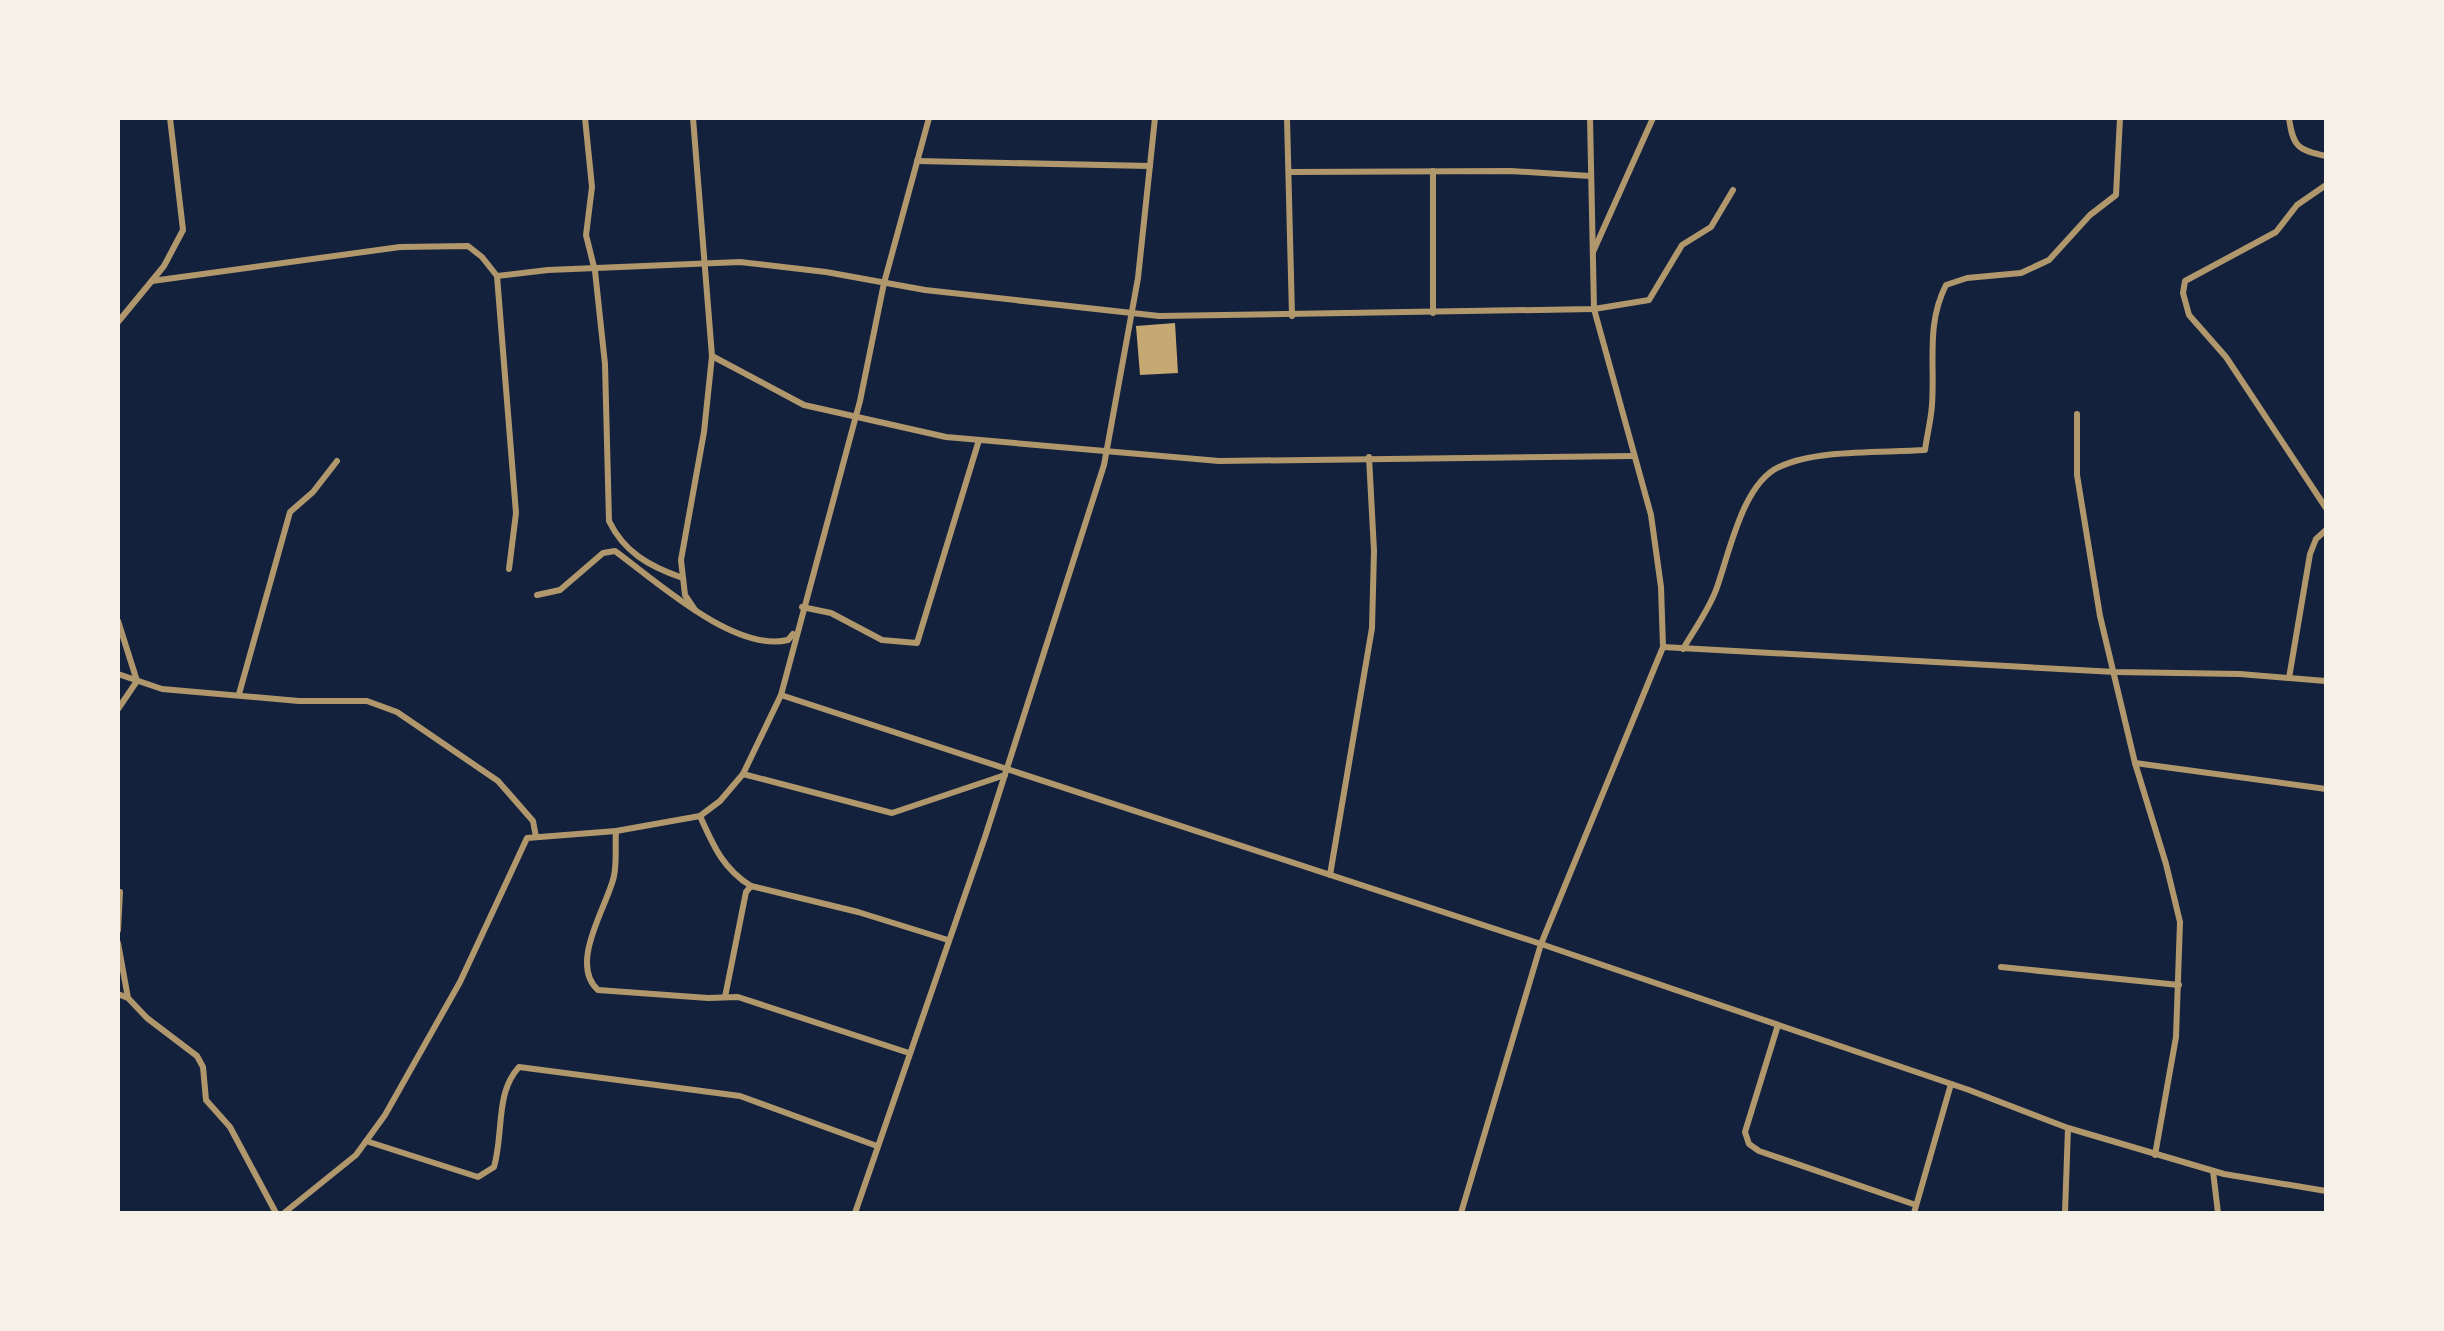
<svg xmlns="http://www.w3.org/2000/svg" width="2444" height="1331" font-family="'Fira Sans',sans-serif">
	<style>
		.building { fill: #c6a872 }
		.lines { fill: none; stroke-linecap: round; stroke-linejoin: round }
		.minor { stroke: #b1986c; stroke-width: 6 }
	</style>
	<rect width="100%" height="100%" fill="#14213d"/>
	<polygon class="building" points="1175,323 1178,373 1140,375 1136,326"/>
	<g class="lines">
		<g class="minor">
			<path d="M 585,118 L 592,187 L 586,235 L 595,271 L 605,364 L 609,521 C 624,552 649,566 680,577"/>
			<polyline points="693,118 712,356 704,432 681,560 685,595 695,610"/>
			<polyline points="1287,118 1292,316"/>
			<path d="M 2289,118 C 2293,147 2298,150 2326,156"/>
			<polyline points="917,161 1150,166"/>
			<polyline points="1433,171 1433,313"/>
			<polyline points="1289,172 1511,171 1590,176"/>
			<polyline points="2326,185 2297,205 2276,232 2185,281 2183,293 2189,315 2226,357 2326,508"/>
			<polyline points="1593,252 1653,118"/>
			<polyline points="152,281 400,247 468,246 482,257 497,276"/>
			<polyline points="118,322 164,266 183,230 170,118"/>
			<polyline points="712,356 804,405 946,437 1219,461 1634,456"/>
			<polyline points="2077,414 2077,475 2100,616 2135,763 2166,864 2180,922 2176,1037 2155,1155"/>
			<polyline points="509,569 516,513 497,276 548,270 740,262 826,272 925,290 1159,316 1594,309 1649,300 1682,245 1711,227 1733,190"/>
			<path d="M 537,595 L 560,590 L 603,553 L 615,551 C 656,581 735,653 788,640 L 793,634"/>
			<polyline points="802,607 831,613 882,640 917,643 979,440"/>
			<polyline points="118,621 137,681 118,709"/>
			<polyline points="1663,647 2115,672 2240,674 2326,681"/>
			<path d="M 1683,649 C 1694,630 1708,611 1716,590 C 1729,555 1742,484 1779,467 C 1817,449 1882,453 1925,450 C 1927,435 1931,420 1932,405 C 1935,363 1926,324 1946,285 L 1967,278 L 2021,273 L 2049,260 L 2090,215 L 2116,195 L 2120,118"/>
			<polyline points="118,674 162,689 299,701 367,701 397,712 498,781 533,821 536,837"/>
			<polyline points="2289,678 2310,554 2316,539 2326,530"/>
			<polyline points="239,694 290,512 313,492 337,461"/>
			<polyline points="781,695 1541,944 1969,1090 2068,1128 2224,1174 2326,1191"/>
			<polyline points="2135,763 2326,789"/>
			<polyline points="743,774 892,813 1005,775"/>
			<path d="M 700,816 C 713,845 723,869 751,886 L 858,912 L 948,940"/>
			<path d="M 616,831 C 615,845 617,862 614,876 C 608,905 568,963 598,990 L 708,998 L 738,997 L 909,1053"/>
			<polyline points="1330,875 1372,628 1374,551 1369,457"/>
			<polyline points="118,930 120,892"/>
			<polyline points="118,943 128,998"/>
			<polyline points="2001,967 2179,985"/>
			<polyline points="118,994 128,998 147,1018 197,1056 203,1067 206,1100 230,1127 276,1213"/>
			<polyline points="725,997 746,892 751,886"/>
			<polyline points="1778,1025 1745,1132 1749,1144 1759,1151 1916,1205"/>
			<path d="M 366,1141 L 478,1177 L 494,1167 C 504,1132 495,1093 519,1067 L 740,1096 L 877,1146"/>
			<polyline points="2213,1171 2218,1213"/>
			<polyline points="284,1213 356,1155 385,1115 460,982 527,838 616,831 700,816 720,801 743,774 781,695 860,401 884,283 929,118"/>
			<polyline points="855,1213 985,837 1104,465 1138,278 1155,118"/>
			<polyline points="1461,1213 1541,944 1663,647 1661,587 1651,515 1594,309 1590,118"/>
			<polyline points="1914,1213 1951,1084"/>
			<polyline points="2065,1213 2068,1128"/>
		</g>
	</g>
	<rect width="2444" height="1331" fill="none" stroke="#f6f1e7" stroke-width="240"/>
</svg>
